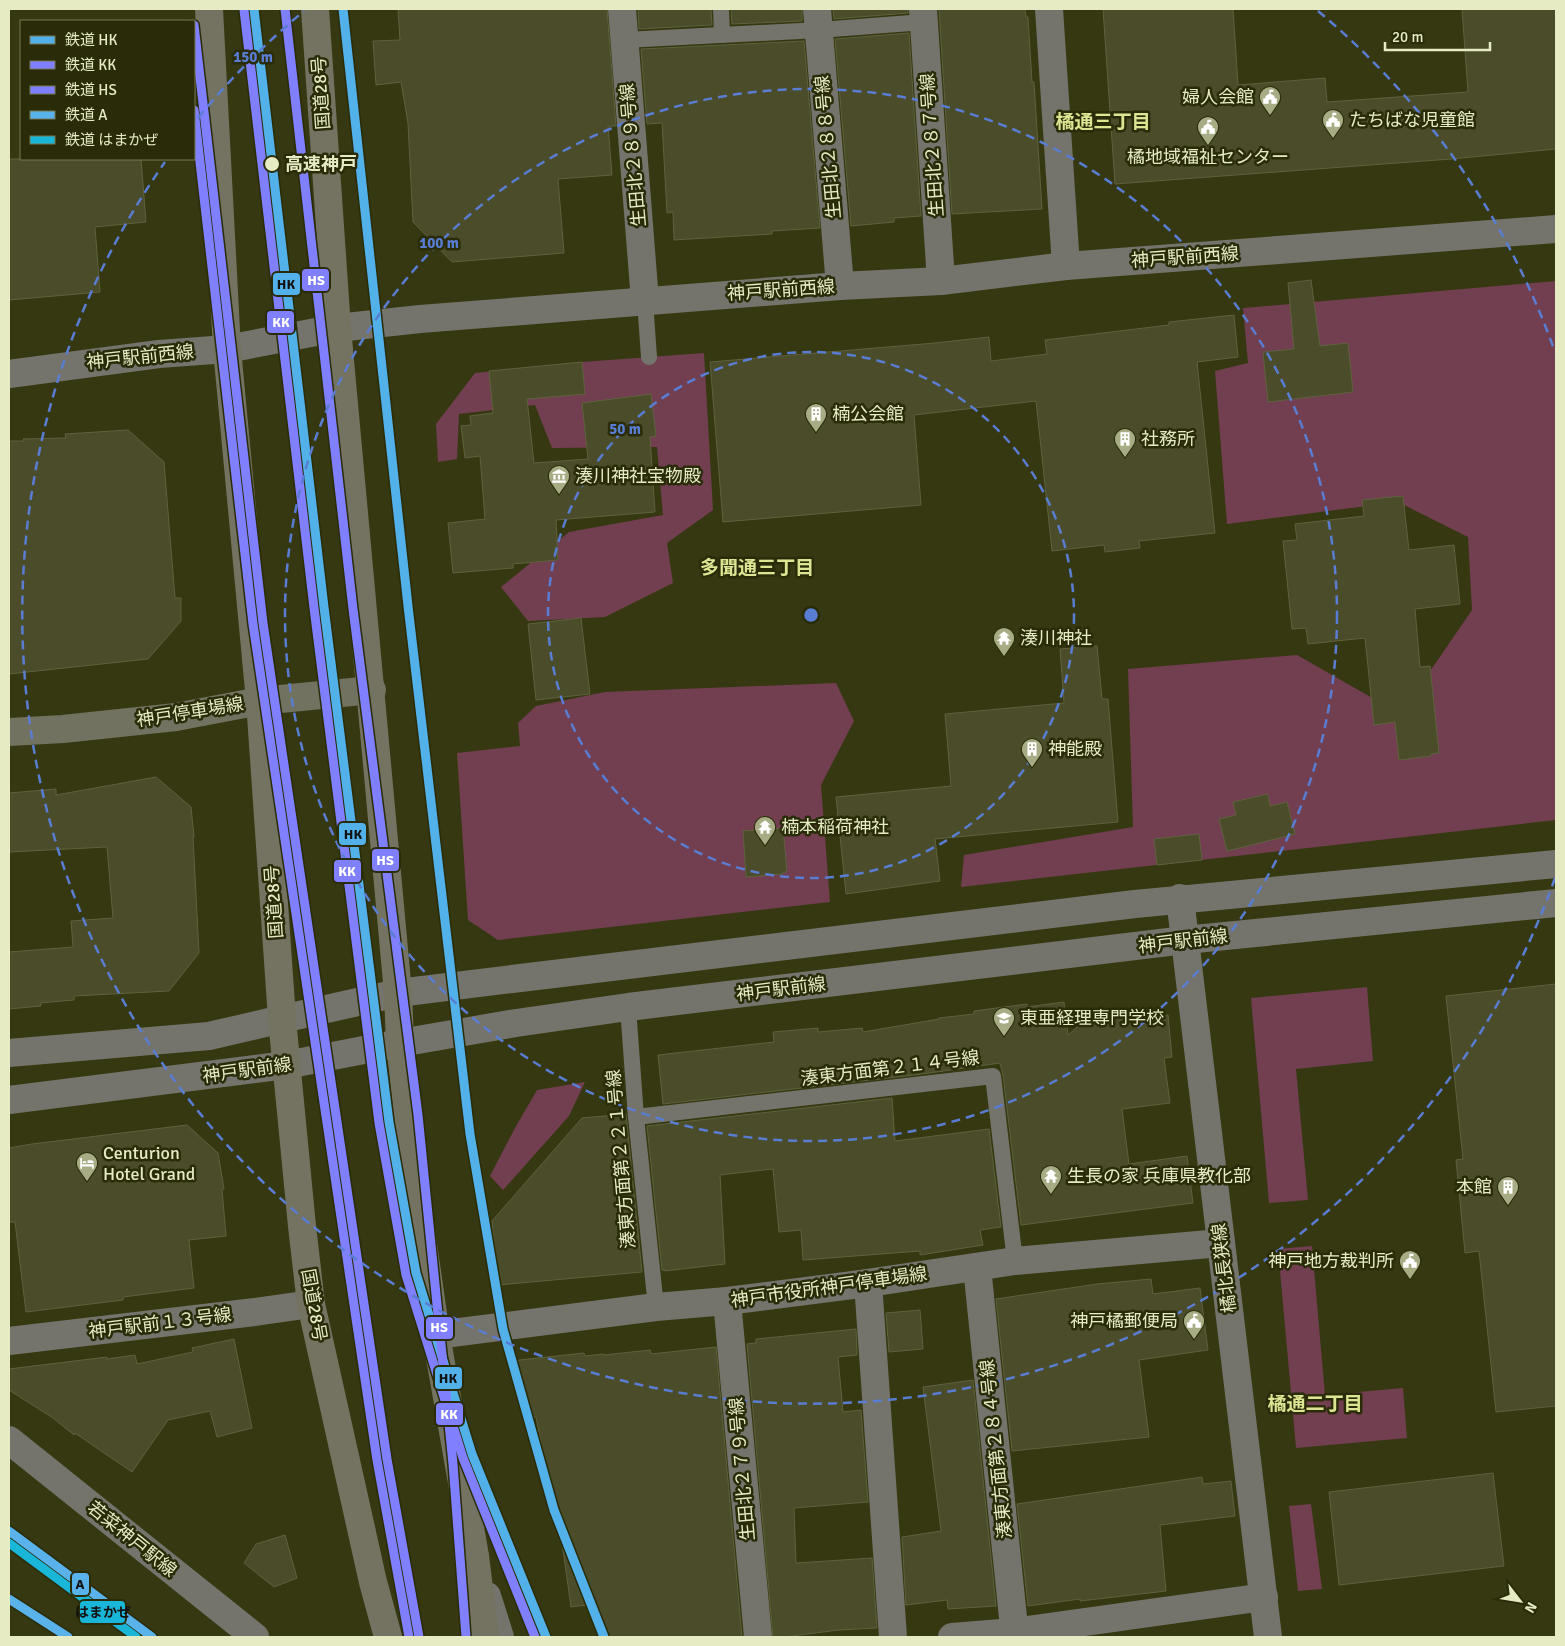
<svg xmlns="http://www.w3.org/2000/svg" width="1565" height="1646" font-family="Signika,'Noto Sans JP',sans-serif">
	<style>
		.green { fill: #713f50 }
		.building { fill: #4a4c2a; stroke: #5f613f }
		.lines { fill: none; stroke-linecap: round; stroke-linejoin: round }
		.service { stroke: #74746c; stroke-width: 16 }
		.minor { stroke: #74746c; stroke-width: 28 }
		.tertiary { stroke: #74746c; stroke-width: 28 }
		.primary { stroke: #727260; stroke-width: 28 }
		.trunk { stroke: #747362; stroke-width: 28 }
		.rail-1-casing { stroke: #2a2c09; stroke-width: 12 }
		.rail-2-casing { stroke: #2a2c09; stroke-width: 12 }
		.rail-3-casing { stroke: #2a2c09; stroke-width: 12 }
		.rail-4-casing { stroke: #2a2c09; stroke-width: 12 }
		.rail-5-casing { stroke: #2a2c09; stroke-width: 12 }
		.rail-1 { stroke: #53b1ea; stroke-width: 9 }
		.rail-2 { stroke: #8080ff; stroke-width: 9 }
		.rail-3 { stroke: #8080ff; stroke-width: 9 }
		.rail-4 { stroke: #5ab2eb; stroke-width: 9 }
		.rail-5 { stroke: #1ab6d8; stroke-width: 9 }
		.ring { fill: none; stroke: #597dd2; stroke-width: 2.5; stroke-dasharray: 9 6 }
		.stop-dot { fill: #e6ebc3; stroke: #2a2c09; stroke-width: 2 }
		.labels { text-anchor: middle; stroke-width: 5; stroke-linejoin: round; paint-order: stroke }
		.street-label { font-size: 18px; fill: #e6ebc3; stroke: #2a2c09 }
		.poi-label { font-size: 18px; fill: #e6ebc3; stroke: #2a2c09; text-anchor: start }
		.stop-label { font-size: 18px; font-weight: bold; fill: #e6ebc3; stroke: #2a2c09; text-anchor: start }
		.neighbourhood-label { font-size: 19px; font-weight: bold; fill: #dde592; stroke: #2a2c09 }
		.centre { fill: #597dd2; stroke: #2a2c09; stroke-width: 2.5 }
		.ring-label { font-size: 15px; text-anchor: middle; font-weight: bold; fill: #597dd2; stroke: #2a2c09; stroke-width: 5; stroke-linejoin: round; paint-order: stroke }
		.line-badge { stroke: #2a2c09; stroke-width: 2 }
		.badge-label { font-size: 14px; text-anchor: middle; font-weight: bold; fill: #fff }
		.pale-badge-label { font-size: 14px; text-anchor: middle; font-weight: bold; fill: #111 }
	</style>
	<rect width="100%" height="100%" fill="#363811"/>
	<g class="green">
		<polygon points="1556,281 1556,820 961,887 964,855 1133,827 1128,669 1297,655 1374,699 1413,696 1472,610 1468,537 1398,502 1227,524 1215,371 1248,363 1243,308"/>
		<polygon points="704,353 713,510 667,543 673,583 605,617 528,621 501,587 569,532 663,515 657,447 552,448 535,405 459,414 457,459 438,462 436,424 475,373 582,362"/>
		<polygon points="836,683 854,721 821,785 830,902 498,940 468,920 457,753 520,746 518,723 536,706 605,692"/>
		<polygon points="1367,987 1373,1061 1296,1069 1308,1200 1269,1203 1251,998"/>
		<polygon points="585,1082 569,1116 503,1190 490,1176 515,1128 537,1090"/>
		<polygon points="1312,1246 1325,1395 1403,1388 1407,1438 1296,1448 1278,1249"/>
		<polygon points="1311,1504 1322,1589 1298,1591 1289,1506"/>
	</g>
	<g class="building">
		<polygon points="398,9 607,9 616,126 608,126 612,175 558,179 564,253 452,262 413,222 408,123 401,82 376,85 373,41 400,40"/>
		<polygon points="638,9 711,9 712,25 639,29"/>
		<polygon points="731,9 802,9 802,21 732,24"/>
		<polygon points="833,9 908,9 908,13 834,19"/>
		<polygon points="939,9 1025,9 1026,17 1028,17 1032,82 1034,82 1042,209 952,214"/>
		<polygon points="1103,9 1233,9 1238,85 1325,78 1327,102 1468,92 1462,9 1556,9 1556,149 1451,159 1115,184"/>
		<polygon points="909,33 921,216 894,218 894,222 851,226 835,39"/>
		<polygon points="804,41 820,228 772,231 772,234 674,240 673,212 667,213 662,123 647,124 641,49"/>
		<polygon points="9,159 141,159 146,222 95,227 100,292 9,300"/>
		<polygon points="1311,280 1320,346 1348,343 1353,392 1268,402 1263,352 1294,349 1288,283"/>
		<polygon points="1234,315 1238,357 1197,362 1215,533 1139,541 1140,548 1105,552 1104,545 1052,551 1036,401 914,415 921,505 723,522 710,362 935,343 989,337 991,361 1047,354 1045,340 1169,325 1169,322"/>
		<polygon points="582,362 585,394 527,399 534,463 588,459 582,403 651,394 656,436 650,437 655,512 556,520 558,560 513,564 513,568 453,573 448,523 485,519 480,456 465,458 461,426 471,425 470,416 493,413 489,371"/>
		<polygon points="128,430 164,462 175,598 181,598 181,621 148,659 9,674 9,441 24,441 23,439 66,438 65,434"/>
		<polygon points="1403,496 1409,550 1454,545 1460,604 1415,609 1420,667 1430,666 1439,753 1431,754 1431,756 1399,760 1395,722 1374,725 1365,638 1308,644 1306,628 1292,629 1283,541 1297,540 1295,524 1364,516 1362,500"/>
		<polygon points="581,618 590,694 536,700 528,624"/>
		<polygon points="1097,646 1102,699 1108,699 1118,822 935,839 940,881 846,894 836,797 951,786 945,714 1064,703 1060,649"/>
		<polygon points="156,777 191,807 194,837 193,837 199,953 169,991 74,996 74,1000 40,1003 41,1006 9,1009 9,952 73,947 71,921 113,918 107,847 9,852 9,793 56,789 56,795"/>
		<polygon points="1268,794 1270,806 1287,802 1295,834 1227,851 1219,819 1236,815 1233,802"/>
		<polygon points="783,828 787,872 783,872 783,874 746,877 743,831"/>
		<polygon points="1199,834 1202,860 1157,865 1154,839"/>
		<polygon points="1556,984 1556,1406 1496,1412 1479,1251 1465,1253 1456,1160 1463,1159 1446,996"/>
		<polygon points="1064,1002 1068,1035 1100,1007 1125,1020 1168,1015 1172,1057 1164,1058 1170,1103 1122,1109 1129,1164 1187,1156 1193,1203 1021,1225 1003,1075 1000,1063 922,1074 663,1104 658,1055 774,1042 773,1032 818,1028 818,1032 862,1028 863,1032 939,1019 939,1018 974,1014 974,1011 1027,1004 1027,1007"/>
		<polygon points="892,1098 895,1141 989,1129 1001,1227 980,1230 983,1245 920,1255 920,1251 803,1260 801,1230 779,1232 773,1169 720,1175 725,1264 665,1271 665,1270 662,1270 647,1126"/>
		<polygon points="626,1114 642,1272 498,1285 492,1221 582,1118"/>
		<polygon points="187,1125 218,1153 224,1189 222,1189 226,1236 189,1240 194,1288 123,1297 123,1300 26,1312 15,1222 9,1222 9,1148 32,1144"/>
		<polygon points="1151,1279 1153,1294 1200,1288 1208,1350 1139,1360 1149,1437 1012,1451 996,1299 1097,1284"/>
		<polygon points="920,1310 923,1349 889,1352 886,1313"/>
		<polygon points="856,1329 857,1355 838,1357 843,1412 861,1410 868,1502 794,1508 796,1563 872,1558 877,1628 839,1630 784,1637 773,1637 747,1344 756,1343 756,1339"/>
		<polygon points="234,1339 252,1428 217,1437 210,1411 168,1420 132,1472 75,1433 74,1435 53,1418 9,1390 9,1369 107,1357 107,1359 135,1355 137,1364 193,1352 192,1348"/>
		<polygon points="716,1347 742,1637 598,1637 594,1604 571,1607 556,1499 552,1500 536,1417 525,1418 511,1361 584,1353 585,1356 603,1354 604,1355 650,1350 651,1354"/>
		<polygon points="973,1380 996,1606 948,1609 947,1600 906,1605 902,1537 941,1531 923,1387"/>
		<polygon points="1493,1473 1504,1566 1339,1585 1329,1492"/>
		<polygon points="1202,1477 1203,1484 1231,1481 1235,1516 1160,1525 1166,1591 1080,1601 1080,1599 1028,1606 1017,1504"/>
		<polygon points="285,1535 297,1578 274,1587 244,1563 256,1544"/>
	</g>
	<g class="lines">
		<g class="service">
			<polyline points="721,9 722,35"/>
			<polyline points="624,40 819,30 924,22"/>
			<polyline points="645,301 649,357"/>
			<polyline points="628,1007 636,1117 656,1307"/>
			<polyline points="636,1117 993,1076 1015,1261"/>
		</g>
		<g class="minor">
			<polyline points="622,9 645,301"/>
			<polyline points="817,9 840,286"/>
			<polyline points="923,9 941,281"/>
			<polyline points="1049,9 1066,266"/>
			<polyline points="227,349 337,328 420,319 840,286 941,281 1066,266 1556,229"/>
			<polyline points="282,1019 398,993 512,979 1135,904 1556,864"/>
			<polyline points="400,1043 516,1023 628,1007 1185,940 1556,903"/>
			<polyline points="977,1267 1015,1637"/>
			<polyline points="868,1283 893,1637"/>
			<polyline points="727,1301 758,1637"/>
			<polyline points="9,1440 255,1637"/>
			<polyline points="952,1637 1014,1632 1264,1597"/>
		</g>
		<g class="tertiary">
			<polyline points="9,374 159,354 227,349"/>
			<polyline points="1180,898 1268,1637"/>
			<polyline points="9,1053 209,1036 282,1019"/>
			<polyline points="9,1100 286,1065 400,1043"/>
			<polyline points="436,1335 656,1307 727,1301 868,1283 1015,1261 1221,1243"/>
			<polyline points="9,1341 255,1312 311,1304"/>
			<polyline points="487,1596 500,1637"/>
		</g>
		<polyline class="primary" points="9,732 63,729 176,717 260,701 372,690"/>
		<g class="trunk">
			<polyline points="209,9 227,349 260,701 282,1019 302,1226 311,1304 373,1582 388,1637"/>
			<polyline points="315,9 337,328 398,993 400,1043 419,1216 436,1335 475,1556 485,1637"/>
		</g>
		<g class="rail-1-casing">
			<g id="rail-1">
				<polyline points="254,9 324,607 389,1122 416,1273 472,1454 546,1637"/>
				<polyline points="343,9 408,606 470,1134 503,1329 554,1510 604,1637"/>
			</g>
		</g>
		<g class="rail-2-casing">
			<g id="rail-2">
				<polyline points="244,10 314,608 379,1123 406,1275 463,1458 535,1637"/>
				<polyline points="194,110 253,624 377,1460 409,1637"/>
			</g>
		</g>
		<g class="rail-3-casing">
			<g id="rail-3">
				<polyline points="285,9 353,609 418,1115 453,1464 466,1637"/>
				<polyline points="194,25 263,623 387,1459 419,1637"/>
			</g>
		</g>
		<g class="rail-4-casing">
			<g id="rail-4">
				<polyline points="9,1531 152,1637"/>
				<polyline points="9,1599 68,1637"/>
			</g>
		</g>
		<g class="rail-5-casing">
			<polyline id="rail-5" points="9,1543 136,1637"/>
		</g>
		<use href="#rail-1" class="rail-1"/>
		<use href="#rail-2" class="rail-2"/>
		<use href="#rail-3" class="rail-3"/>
		<use href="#rail-4" class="rail-4"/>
		<use href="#rail-5" class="rail-5"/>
	</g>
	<g class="ring">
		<circle cx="811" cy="615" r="263"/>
		<circle cx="811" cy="615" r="526"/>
		<path d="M1555 878A789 789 0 1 1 165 162M198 118A789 789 0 0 1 304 11M1318 11A789 789 0 0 1 1555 352"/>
	</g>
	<defs>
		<g id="civic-pin" transform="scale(1.125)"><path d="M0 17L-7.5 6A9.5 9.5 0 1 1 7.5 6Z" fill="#a8ac85" stroke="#2a2c09"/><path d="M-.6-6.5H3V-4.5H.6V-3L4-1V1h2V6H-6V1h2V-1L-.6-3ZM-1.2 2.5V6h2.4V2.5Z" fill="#fff"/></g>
		<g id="building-pin" transform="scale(1.125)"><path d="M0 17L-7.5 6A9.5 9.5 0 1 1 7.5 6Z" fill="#a8ac85" stroke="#2a2c09"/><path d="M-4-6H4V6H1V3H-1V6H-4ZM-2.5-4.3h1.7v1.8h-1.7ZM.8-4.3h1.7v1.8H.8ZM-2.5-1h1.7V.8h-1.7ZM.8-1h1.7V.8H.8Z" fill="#fff"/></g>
		<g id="museum-pin" transform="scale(1.125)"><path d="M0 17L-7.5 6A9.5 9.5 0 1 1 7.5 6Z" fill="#a8ac85" stroke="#2a2c09"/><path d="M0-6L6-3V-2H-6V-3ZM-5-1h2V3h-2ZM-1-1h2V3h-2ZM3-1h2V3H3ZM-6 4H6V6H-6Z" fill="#fff"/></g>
		<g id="temple-pin" transform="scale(1.125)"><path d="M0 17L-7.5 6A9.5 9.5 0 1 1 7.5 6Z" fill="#a8ac85" stroke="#2a2c09"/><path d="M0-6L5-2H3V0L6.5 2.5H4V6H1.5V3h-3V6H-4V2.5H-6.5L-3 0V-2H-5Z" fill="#fff"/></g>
		<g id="school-pin" transform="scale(1.125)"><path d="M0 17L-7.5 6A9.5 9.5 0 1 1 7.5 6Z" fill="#a8ac85" stroke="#2a2c09"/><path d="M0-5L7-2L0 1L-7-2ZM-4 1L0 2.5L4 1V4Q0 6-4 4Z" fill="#fff"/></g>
		<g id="hotel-pin" transform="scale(1.125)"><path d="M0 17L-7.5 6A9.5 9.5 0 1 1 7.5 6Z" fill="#a8ac85" stroke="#2a2c09"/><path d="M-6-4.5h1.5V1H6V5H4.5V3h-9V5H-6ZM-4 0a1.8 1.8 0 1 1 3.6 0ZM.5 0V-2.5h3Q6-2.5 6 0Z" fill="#fff"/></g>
	</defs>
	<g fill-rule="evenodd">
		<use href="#civic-pin" x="1270" y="97"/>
		<use href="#civic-pin" x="1333" y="120"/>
		<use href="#civic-pin" x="1208" y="127"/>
		<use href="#building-pin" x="816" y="414"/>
		<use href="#building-pin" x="1125" y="439"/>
		<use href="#museum-pin" x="559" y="476"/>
		<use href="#temple-pin" x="1004" y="638"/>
		<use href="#building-pin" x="1032" y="749"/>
		<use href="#temple-pin" x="765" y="827"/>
		<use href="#school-pin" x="1004" y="1018"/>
		<use href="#hotel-pin" x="87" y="1163"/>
		<use href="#temple-pin" x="1051" y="1176"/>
		<use href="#building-pin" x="1508" y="1187"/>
		<use href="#civic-pin" x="1410" y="1261"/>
		<use href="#civic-pin" x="1194" y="1321"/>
	</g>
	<circle class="stop-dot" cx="272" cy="164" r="8"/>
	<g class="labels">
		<g class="street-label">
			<text transform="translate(321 93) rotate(-94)" y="6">国道28号</text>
			<text transform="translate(932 145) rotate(-94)" y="6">生田北２８７号線</text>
			<text transform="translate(828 147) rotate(-95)" y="6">生田北２８８号線</text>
			<text transform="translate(633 155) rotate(-95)" y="6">生田北２８９号線</text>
			<text transform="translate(1185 257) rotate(-4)" y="6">神戸駅前西線</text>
			<text transform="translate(781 290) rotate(-4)" y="6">神戸駅前西線</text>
			<text transform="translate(140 357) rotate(-6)" y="6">神戸駅前西線</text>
			<text transform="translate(190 712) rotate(-9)" y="6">神戸停車場線</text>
			<text transform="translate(274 902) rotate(-94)" y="6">国道28号</text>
			<text transform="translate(1183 941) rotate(-7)" y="6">神戸駅前線</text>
			<text transform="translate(781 989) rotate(-7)" y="6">神戸駅前線</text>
			<text transform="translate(890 1068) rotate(-7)" y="6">湊東方面第２１４号線</text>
			<text transform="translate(247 1070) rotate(-8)" y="6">神戸駅前線</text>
			<text transform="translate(621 1159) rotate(-95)" y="6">湊東方面第２２１号線</text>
			<text transform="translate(1224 1268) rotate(-97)" y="6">橘北長狭線</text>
			<text transform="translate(829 1287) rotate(-8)" y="6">神戸市役所神戸停車場線</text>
			<text transform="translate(314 1305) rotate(80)" y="6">国道28号</text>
			<text transform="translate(160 1323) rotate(-7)" y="6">神戸駅前１３号線</text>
			<text transform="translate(996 1449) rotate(-96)" y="6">湊東方面第２８４号線</text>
			<text transform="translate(742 1469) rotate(-95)" y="6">生田北２７９号線</text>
			<text transform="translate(132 1539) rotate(39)" y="6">若菜神戸駅線</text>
		</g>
		<g class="poi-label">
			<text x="1254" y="103" text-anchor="end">婦人会館</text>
			<text x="1349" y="126">たちばな児童館</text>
			<text x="1208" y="163" text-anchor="middle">橘地域福祉センター</text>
			<text x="832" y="420">楠公会館</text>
			<text x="1141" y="445">社務所</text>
			<text x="575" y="482">湊川神社宝物殿</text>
			<text x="1020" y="644">湊川神社</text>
			<text x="1048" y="755">神能殿</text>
			<text x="781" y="833">楠本稲荷神社</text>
			<text x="1020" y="1024">東亜経理専門学校</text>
			<text x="103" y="1159">Centurion<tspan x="103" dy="21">Hotel Grand</tspan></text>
			<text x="1067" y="1182">生長の家 兵庫県教化部</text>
			<text x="1492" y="1193" text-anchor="end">本館</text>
			<text x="1394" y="1267" text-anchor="end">神戸地方裁判所</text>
			<text x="1178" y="1327" text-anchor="end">神戸橘郵便局</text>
		</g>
		<g class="stop-label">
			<text x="285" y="170">高速神戸</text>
		</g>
		<g class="neighbourhood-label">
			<text x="1103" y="128">橘通三丁目</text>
			<text x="757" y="574">多聞通三丁目</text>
			<text x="1315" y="1410">橘通二丁目</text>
		</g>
	</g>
	<circle cx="811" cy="615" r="8" class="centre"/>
	<g class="ring-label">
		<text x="253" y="62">150 m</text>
		<text x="439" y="248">100 m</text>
		<text x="625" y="434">50 m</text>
	</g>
	<g class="line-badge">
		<rect x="301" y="268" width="29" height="24" rx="5" fill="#8080ff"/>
		<rect x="272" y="272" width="29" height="24" rx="5" fill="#53b1ea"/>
		<rect x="266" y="310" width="29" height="24" rx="5" fill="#8080ff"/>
		<rect x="338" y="822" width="29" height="24" rx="5" fill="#53b1ea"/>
		<rect x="371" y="848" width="29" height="24" rx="5" fill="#8080ff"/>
		<rect x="333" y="859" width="29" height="24" rx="5" fill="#8080ff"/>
		<rect x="425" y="1316" width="29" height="24" rx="5" fill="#8080ff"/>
		<rect x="434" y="1366" width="29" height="24" rx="5" fill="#53b1ea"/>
		<rect x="435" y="1402" width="29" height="24" rx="5" fill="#8080ff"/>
		<rect x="71" y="1572" width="19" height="24" rx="5" fill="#5ab2eb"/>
		<rect x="79" y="1600" width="47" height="24" rx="5" fill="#1ab6d8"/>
	</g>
	<g class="badge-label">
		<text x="316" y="285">HS</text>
		<text x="281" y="327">KK</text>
		<text x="385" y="865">HS</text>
		<text x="347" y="876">KK</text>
		<text x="439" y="1332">HS</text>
		<text x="449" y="1419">KK</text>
	</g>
	<g class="pale-badge-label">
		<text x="286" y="289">HK</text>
		<text x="353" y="839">HK</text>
		<text x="448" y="1383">HK</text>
		<text x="80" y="1589">A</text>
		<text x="103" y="1617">はまかぜ</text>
	</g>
	<rect width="1565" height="1646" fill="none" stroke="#e6ebc3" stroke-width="20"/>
	<rect x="20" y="20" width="175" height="140" fill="#2a2c09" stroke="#757853"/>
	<rect x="30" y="36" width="25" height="8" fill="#53b1ea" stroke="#757853"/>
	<text x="65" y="45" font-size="15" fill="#e6ebc3">鉄道 HK</text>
	<rect x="30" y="61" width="25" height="8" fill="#8080ff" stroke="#757853"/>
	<text x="65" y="70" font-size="15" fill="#e6ebc3">鉄道 KK</text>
	<rect x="30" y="86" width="25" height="8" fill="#8080ff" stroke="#757853"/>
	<text x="65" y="95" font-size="15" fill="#e6ebc3">鉄道 HS</text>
	<rect x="30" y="111" width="25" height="8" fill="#5ab2eb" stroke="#757853"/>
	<text x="65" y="120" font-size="15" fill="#e6ebc3">鉄道 A</text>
	<rect x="30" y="136" width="25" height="8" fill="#1ab6d8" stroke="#757853"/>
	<text x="65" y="145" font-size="15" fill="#e6ebc3">鉄道 はまかぜ</text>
	<g transform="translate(1520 1601) rotate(121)" stroke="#2a2c09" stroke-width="4" paint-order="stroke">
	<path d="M0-4L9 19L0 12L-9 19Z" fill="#e6ebc3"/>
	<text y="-8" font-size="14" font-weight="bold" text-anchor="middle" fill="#e6ebc3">N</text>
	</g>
	<path d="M1385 42v8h105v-8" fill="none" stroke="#e6ebc3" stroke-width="2.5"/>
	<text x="1392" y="42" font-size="15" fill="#e6ebc3" stroke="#2a2c09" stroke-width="4" paint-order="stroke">20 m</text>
</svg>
